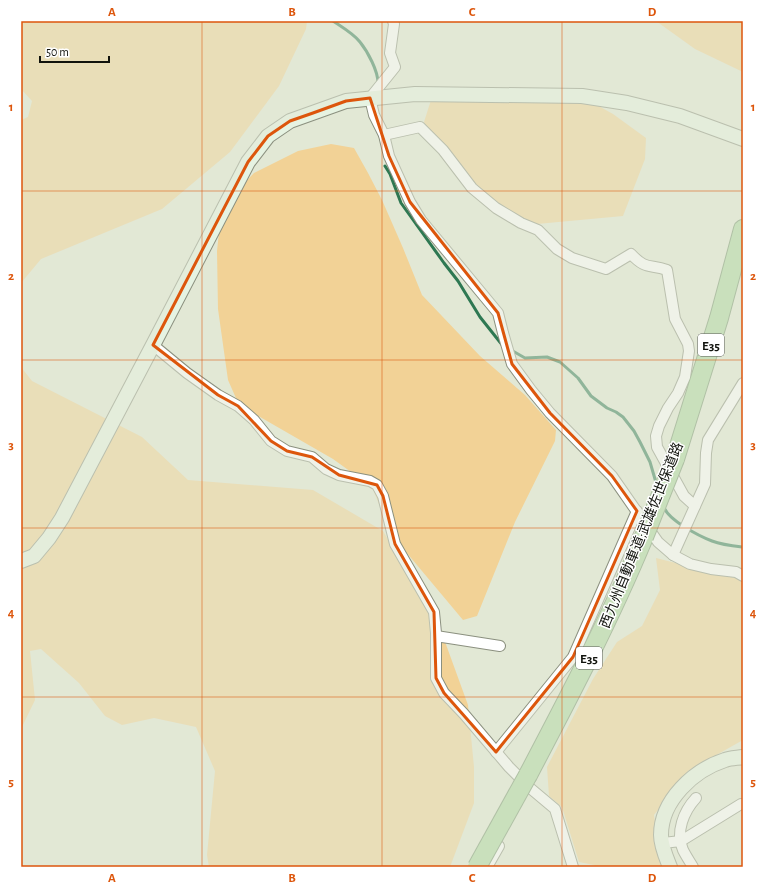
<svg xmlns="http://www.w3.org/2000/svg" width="764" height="888" font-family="'Alegreya Sans','Noto Sans JP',sans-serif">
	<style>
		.green { fill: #f2d296 }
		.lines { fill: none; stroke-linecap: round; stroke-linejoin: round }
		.stream { stroke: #2e7852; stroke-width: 3 }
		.street-casing { stroke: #8b907f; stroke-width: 12 }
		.secondary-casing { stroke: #8b907f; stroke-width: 16 }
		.highway-casing { stroke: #74926b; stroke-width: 20 }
		.street { stroke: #fff; stroke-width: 10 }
		.secondary { stroke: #e6f3e2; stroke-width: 14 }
		.highway { stroke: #aad79e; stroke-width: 18 }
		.highway-bridge-casing { stroke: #74926b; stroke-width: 20; stroke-linecap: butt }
		.highway-bridge { stroke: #aad79e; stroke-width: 18 }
		.marked { fill: none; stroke: #dd560c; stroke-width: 3; stroke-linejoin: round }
		.grid { fill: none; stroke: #dd560c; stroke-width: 1; stroke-opacity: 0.55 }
		.labels { text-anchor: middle; stroke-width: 3; stroke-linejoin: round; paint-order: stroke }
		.shield { fill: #fff; stroke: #585a56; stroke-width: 1 }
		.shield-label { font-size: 13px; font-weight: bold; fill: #11130d }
		.street-label { font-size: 14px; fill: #11130d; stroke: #fff }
		.neatline { fill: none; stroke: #dd560c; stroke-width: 1.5 }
		.grid-label { font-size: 13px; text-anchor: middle; font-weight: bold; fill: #dd560c }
	</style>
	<rect width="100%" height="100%" fill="#e2e8d5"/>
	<g class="green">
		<polygon points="21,21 307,21 306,29 279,86 230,152 162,209 41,259 21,283 21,120 28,117 32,101 21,89"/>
		<polygon points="656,21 743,21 743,72 695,49"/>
		<polygon points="566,88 613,114 646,138 645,159 623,216 537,224 514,215 495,206 431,136 424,122 431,100"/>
		<polygon points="331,144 354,148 368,173 382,200 403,248 422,295 480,356 525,395 556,430 555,441 515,522 477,616 463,620 391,534 372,487 333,459 239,405 228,380 218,309 217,251 220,223 228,200 254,173 298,151"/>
		<polygon points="21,367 32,381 142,437 188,480 313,490 383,531 440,628 468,705 474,767 474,803 450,867 209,867 207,855 215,771 196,727 154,718 122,725 105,716 79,683 41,649 30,651 35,700 21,729"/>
		<polygon points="656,558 739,579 743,582 743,740 688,771 654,815 661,865 663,867 596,867 594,865 579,862 562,807 549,796 547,767 593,679 617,642 642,626 660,590"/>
	</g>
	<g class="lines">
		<g class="stream">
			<path d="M 333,21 C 342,27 354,34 360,42 C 368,52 378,71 378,83"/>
			<polyline points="385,166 390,174 401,203 444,263 458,281 480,317 503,346"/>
			<polyline points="511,350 525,358 547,357 560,362 578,378 591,396 607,408 616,412 623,417 634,431 640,442 650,462 657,486"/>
			<path d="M 664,507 C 668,520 699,536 712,541 C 722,545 733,546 743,547"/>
		</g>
		<g class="street-casing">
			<g id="street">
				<polyline points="393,21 394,24 390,53 395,67 370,98 374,115 384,135 389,156 410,202 421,220 498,313 503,333 512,364 531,390 550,413 612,476 658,542 673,555 690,564 711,569 736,572 743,576"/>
				<path d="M 384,135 L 420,127 L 443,150 L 472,188 L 496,208 L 521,223 L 538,230 L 557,249 L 572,258 L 606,269 L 631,254 C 646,270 649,264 667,270 L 675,319 L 688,344 L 689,351 L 685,377 L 678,393 L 668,408 L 659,426 L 656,436 L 657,447 L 684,496 L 695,506"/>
				<polyline points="153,345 187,373 218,395 238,406 254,420 271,441 287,451 312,457 326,469 339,475 370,481 377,485 383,496 395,544 434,612 436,633 436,678 444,693 464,714 509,767 530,788 555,809 573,867"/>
				<polyline points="673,555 705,484 706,453 708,440 743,383"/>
				<polyline points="436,636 500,646"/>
				<polyline points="496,752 573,657 637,511"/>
				<polyline points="663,843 681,841 741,804"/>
				<polyline points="487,867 499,846"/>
				<path d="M 693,867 C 690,862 686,856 683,850 C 675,832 684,811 696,798"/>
			</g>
		</g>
		<g class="secondary-casing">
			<g id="secondary">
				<polyline points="21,561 34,556 49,538 62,518 153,345 248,162 268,136 290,121 346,101 415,94 582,96 627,103 680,116 743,139"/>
				<path d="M 670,867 C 666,857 661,846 661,835 C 661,800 694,770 725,760 C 730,758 737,758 743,757"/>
			</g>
		</g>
		<g class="highway-casing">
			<g id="highway">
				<polyline points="675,459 719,318 743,229"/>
				<path d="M 528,775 C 569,697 610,619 644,537"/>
			</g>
		</g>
		<use href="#street" class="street"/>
		<use href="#secondary" class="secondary"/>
		<use href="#highway" class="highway"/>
		<g class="highway-bridge-casing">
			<g id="highway-bridge">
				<polyline points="644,537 675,459"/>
				<polyline points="477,867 528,775"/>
			</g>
		</g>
		<use href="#highway-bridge" class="highway-bridge"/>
	</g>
	<path d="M0 0H764V888H0ZM 370,98 L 389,156 L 410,202 L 498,313 L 512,364 L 550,413 L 612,476 L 637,511 L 573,657 L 496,752 L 444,693 L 436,678 L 434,612 L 395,544 L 383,496 L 377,485 L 339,475 L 312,457 L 287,451 L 271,441 L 238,406 L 218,395 L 153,345 L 248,162 L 268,136 L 290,121 L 313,113 L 346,101 Z" fill="#e2e8d5" fill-opacity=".55" fill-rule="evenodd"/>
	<path class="marked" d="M 370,98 L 389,156 L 410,202 L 498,313 L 512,364 L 550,413 L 612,476 L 637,511 L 573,657 L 496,752 L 444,693 L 436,678 L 434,612 L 395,544 L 383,496 L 377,485 L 339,475 L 312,457 L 287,451 L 271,441 L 238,406 L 218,395 L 153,345 L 248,162 L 268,136 L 290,121 L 313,113 L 346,101 Z"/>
	<path class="grid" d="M 202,21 L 202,867M 382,21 L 382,867M 562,21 L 562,867M 21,191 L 743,191M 21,360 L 743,360M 21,528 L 743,528M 21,697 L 743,697"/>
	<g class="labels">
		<g class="shield">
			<rect x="698" y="334" width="26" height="22" rx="3"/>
			<rect x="576" y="647" width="26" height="22" rx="3"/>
		</g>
		<g class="shield-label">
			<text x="711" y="350">E35</text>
			<text x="589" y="663">E35</text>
		</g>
		<g class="street-label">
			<text transform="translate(641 535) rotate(-68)" y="5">西九州自動車道;武雄佐世保道路</text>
		</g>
	</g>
	<rect width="764" height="888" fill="none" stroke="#ffffff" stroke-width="44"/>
	<path d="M40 56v6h69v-6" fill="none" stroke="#11130d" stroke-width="2"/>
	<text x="46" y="56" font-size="12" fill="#11130d" stroke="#ffffff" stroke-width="3" paint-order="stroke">50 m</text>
	<rect x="22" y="22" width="720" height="844" class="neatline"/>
	<g class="grid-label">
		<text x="112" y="16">A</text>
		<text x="292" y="16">B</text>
		<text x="472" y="16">C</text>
		<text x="652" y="16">D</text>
		<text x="11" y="111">1</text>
		<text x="753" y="111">1</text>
		<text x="11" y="280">2</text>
		<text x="753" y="280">2</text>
		<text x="11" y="449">3</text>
		<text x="753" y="449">3</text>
		<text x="11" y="617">4</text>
		<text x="753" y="617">4</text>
		<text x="11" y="786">5</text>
		<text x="753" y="786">5</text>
		<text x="112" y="882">A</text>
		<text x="292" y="882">B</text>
		<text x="472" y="882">C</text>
		<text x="652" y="882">D</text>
	</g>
</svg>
